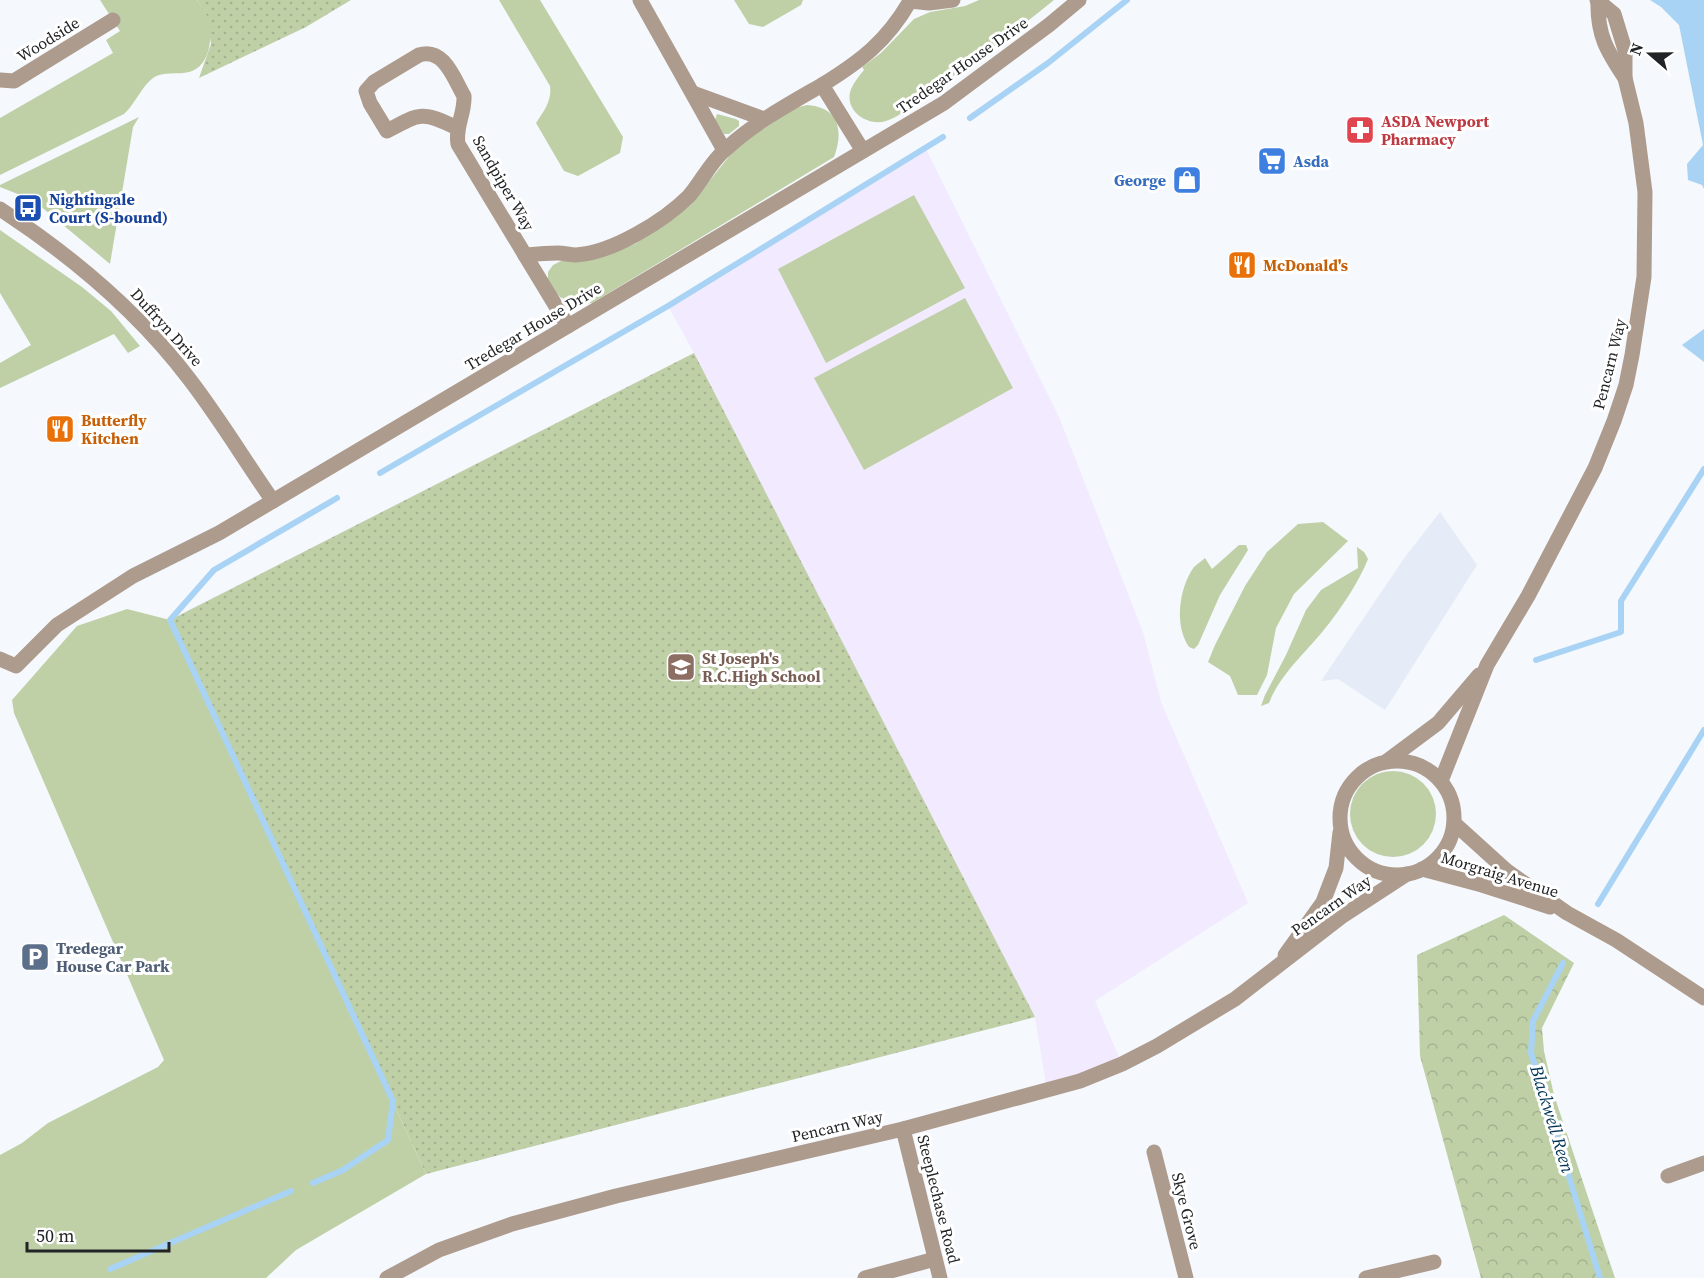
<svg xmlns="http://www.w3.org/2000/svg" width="1704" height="1278" font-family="'Source Serif 4',serif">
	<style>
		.built { fill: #e5ecf7 }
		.education { fill: #f2eaff }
		.grass { fill: #bfd0a7 }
		.forest { fill: url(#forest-crowns) }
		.park { fill: url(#park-dots) }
		.water { fill: #a9d3f4 }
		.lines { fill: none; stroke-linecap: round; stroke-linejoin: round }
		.stream { stroke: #a9d3f4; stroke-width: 6 }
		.minor { stroke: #ad9b8d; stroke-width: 15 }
		.labels { text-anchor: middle; stroke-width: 6; stroke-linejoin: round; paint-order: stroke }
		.street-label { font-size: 16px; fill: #222325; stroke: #fff }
		.health-label { font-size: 16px; font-weight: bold; fill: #be3a42; stroke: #fff; text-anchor: start }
		.shop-label { font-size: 16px; font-weight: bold; fill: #366cbe; stroke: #fff; text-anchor: start }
		.transit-label { font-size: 16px; font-weight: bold; fill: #164399; stroke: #fff; text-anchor: start }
		.food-label { font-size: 16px; font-weight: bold; fill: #c56008; stroke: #fff; text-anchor: start }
		.education-label { font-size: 16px; font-weight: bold; fill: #785e54; stroke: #fff; text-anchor: start }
		.service-label { font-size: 16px; font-weight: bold; fill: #4e5e75; stroke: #fff; text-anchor: start }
		.water-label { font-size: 18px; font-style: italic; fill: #013656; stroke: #fff }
	</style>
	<defs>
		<pattern id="forest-crowns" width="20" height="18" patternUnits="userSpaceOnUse" patternTransform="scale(1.5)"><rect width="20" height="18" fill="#bfd0a7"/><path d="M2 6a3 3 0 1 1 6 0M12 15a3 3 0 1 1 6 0" fill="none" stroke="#a4b290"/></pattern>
		<pattern id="park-dots" width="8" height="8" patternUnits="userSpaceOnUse" patternTransform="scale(1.5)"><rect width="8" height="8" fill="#bfd0a7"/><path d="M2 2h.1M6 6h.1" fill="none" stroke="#a4b290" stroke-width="1.8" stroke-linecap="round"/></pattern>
	</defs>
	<rect width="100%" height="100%" fill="#f5f8fd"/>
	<polygon class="built" points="1440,512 1477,565 1385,710 1338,679 1321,681 1405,557"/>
	<polygon class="education" points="926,149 1059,417 1143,632 1161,702 1248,903 1095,1001 1122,1064 1047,1091 1035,1017 426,1174 187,611 694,353 668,306"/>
	<g class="grass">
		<path d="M 100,0 L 197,0 C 200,5 205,10 207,16 C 214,33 211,67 189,72 C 178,75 163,71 153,78 C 142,86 135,104 124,114 L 0,175 L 0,118 L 113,53 L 106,40 L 120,31 Z"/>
		<path d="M 499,0 L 540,0 L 623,137 L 620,153 L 578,176 L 564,171 L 536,123 C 544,111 552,101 550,86 Z"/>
		<polygon points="734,0 803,0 801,5 763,27 749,24"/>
		<path d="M 979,0 L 1054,0 C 1012,34 969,66 925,96 C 913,104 900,117 886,121 C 868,127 843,111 851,89 C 854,82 859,76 864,70 L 862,67 L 881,53 L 914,19 L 930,12 L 965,6 Z"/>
		<path d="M 807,105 C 839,107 844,131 834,157 L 592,303 L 576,305 L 560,297 L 552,289 L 548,279 L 548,272 L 553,265 L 561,261 L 595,259 L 635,244 L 676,217 L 694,200 L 735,149 L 791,109 Z"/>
		<polygon points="717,114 736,119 739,121 739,126 729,134 724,134 715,120"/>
		<polygon points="139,117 133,127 110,264 33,200 0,187 0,185"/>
		<polygon points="914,195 965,288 826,363 778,269"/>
		<polygon points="0,230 82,287 111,311 140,346 128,353 114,334 0,388 0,363 31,345 0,293"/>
		<polygon points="965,298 1013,388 864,470 814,378"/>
		<polygon points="1323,522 1348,541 1294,594 1276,628 1267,675 1257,695 1238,695 1230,676 1208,662 1215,645 1245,586 1267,552 1298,524"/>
		<path d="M 1239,545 L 1246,545 L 1248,550 L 1220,595 L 1198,645 L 1194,649 L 1189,647 C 1174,625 1179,588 1194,567 C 1197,564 1202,561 1205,558 L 1212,569 Z"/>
		<path d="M 1357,547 L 1364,552 L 1368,559 C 1358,584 1340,610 1323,631 C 1304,654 1280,675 1269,703 L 1261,706 L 1265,695 L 1286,655 L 1306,610 L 1321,590 L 1358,568 Z"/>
		<polygon points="127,609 170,620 426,1174 296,1250 266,1278 0,1278 0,1155 22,1143 48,1123 158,1067 164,1060 14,713 12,700 77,626"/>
		<circle cx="1393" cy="814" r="43"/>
	</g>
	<polygon class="forest" points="1504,915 1574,963 1542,1028 1544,1051 1554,1095 1615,1278 1481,1278 1420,1056 1417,955"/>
	<g class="park">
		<polygon points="197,0 351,0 306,27 199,78 211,44 207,16"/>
		<polygon points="694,353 1035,1017 426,1174 170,620"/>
	</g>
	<g class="water">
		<polygon points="1650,0 1704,0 1704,189 1702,185 1688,180 1687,164 1703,145 1679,25 1661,7"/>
		<polygon points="1704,329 1704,362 1682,345"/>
	</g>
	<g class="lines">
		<g class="stream">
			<polyline points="970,118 1048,63 1127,0"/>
			<polyline points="380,473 668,306 943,137"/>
			<polyline points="1536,660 1621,632 1621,601 1704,469"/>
			<polyline points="1598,904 1704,730"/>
			<polyline points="1563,963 1533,1021 1531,1053 1600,1278"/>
			<polyline points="313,1183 343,1170 388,1140 393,1101 170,620 214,570 337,498"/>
			<polyline points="110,1269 291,1191"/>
		</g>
		<g class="minor">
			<polyline points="640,0 724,150"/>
			<path d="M 1598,1 C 1597,35 1607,51 1625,78"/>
			<polyline points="0,80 14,81 113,20"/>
			<polyline points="693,93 764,119"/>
			<path d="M 457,128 C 422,111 420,113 387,131 L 370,103 L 366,91 L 374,82 L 419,55 C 444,47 454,79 464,96 C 465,113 455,127 458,144 L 525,255 C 536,254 547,253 558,253 C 564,253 570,255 576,255 C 612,253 664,221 689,196 C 702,181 711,161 726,149 C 754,123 789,104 822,85"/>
			<path d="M 863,151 L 822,85 C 861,61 887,41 910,1 L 929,3 L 953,0"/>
			<path d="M 0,209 C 72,256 138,311 190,380 C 220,419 245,461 273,501"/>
			<polyline points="525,255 568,326"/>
			<polyline points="0,659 16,666 57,625 133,576 219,533 273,501 944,103 1049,25 1079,0"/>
			<polyline points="1387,761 1438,723 1479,675"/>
			<circle cx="1397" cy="818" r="57"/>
			<polyline points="1441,781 1487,665 1528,596 1595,468 1614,421 1626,385 1632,355 1644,277 1645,192 1636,123 1625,78 1625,50 1614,14 1597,0"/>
			<polyline points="1454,823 1507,871 1567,913 1616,940 1704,998"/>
			<polyline points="1422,869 1482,885 1550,907"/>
			<polyline points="1285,955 1323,902 1336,868 1340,832"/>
			<polyline points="903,1129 940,1278"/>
			<polyline points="1154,1152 1186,1278"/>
			<polyline points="1668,1176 1704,1163"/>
			<polyline points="387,1278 439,1250 512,1224 616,1196 903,1129 1080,1081 1122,1064 1157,1046 1235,999 1341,917 1407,874"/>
			<polyline points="865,1278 935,1259"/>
			<polyline points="1366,1278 1434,1262"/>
		</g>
	</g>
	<defs>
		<g id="pharmacy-square" transform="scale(1.5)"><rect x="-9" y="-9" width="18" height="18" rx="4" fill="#e0444e" stroke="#fff"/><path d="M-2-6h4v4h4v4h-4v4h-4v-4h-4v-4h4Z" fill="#fff"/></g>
		<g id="supermarket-square" transform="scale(1.5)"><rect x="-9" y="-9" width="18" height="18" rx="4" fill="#3f7fe0" stroke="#fff"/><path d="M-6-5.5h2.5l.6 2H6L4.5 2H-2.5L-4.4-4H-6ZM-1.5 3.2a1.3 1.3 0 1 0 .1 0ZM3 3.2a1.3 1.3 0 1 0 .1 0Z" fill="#fff"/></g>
		<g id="shop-square" transform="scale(1.5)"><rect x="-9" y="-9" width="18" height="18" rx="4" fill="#3f7fe0" stroke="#fff"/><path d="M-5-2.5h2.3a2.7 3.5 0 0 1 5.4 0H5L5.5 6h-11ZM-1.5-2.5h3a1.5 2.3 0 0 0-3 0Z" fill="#fff"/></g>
		<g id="bus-square" transform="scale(1.5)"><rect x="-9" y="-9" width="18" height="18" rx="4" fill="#1a4fb4" stroke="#fff"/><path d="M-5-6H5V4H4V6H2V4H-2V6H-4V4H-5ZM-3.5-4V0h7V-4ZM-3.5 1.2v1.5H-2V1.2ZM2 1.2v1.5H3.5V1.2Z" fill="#fff"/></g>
		<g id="restaurant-square" transform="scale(1.5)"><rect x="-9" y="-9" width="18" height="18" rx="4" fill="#e8710a" stroke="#fff"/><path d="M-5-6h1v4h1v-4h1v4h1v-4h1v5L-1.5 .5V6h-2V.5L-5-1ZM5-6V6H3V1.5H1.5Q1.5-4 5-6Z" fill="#fff"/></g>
		<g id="school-square" transform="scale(1.5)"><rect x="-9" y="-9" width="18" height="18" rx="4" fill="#8d6e63" stroke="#fff"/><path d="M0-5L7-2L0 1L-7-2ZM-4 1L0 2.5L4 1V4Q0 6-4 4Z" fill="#fff"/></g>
		<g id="parking-square" transform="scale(1.5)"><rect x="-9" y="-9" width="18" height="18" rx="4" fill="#5c6f8a" stroke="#fff"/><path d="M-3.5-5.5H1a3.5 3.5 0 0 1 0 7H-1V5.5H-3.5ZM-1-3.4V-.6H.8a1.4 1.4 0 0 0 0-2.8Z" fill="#fff"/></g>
	</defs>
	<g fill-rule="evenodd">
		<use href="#pharmacy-square" x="1360" y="130"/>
		<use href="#supermarket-square" x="1272" y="161"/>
		<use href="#shop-square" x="1187" y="180"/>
		<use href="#bus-square" x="28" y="208"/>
		<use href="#restaurant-square" x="1242" y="265"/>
		<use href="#restaurant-square" x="60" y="429"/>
		<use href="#school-square" x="681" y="667"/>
		<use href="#parking-square" x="35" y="957"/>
	</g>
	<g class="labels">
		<g class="street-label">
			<text transform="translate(48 39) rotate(-32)" y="6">Woodside</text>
			<text transform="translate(962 65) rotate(-35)" y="6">Tredegar House Drive</text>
			<text transform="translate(504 183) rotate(60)" y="6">Sandpiper Way</text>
			<text transform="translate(533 326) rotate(-31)" y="6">Tredegar House Drive</text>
			<text transform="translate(167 327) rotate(48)" y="6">Duffryn Drive</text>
			<text transform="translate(1609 364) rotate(-76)" y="6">Pencarn Way</text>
			<text transform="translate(1500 874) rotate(17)" y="6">Morgraig Avenue</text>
			<text transform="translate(1331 905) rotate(-35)" y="6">Pencarn Way</text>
			<text transform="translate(837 1126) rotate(-13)" y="6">Pencarn Way</text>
			<text transform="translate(939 1199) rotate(76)" y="6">Steeplechase Road</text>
			<text transform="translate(1187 1211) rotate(76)" y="6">Skye Grove</text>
		</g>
		<g class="health-label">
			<text x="1381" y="127">ASDA Newport<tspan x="1381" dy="18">Pharmacy</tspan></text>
		</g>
		<g class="shop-label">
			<text x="1293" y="167">Asda</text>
			<text x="1166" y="186" text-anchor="end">George</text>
		</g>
		<g class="transit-label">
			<text x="49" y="205">Nightingale<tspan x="49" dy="18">Court (S-bound)</tspan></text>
		</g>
		<g class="food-label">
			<text x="1263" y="271">McDonald's</text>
			<text x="81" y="426">Butterfly<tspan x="81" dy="18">Kitchen</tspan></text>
		</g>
		<g class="education-label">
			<text x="702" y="664">St Joseph's<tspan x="702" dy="18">R.C.High School</tspan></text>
		</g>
		<g class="service-label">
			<text x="56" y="954">Tredegar<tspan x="56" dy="18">House Car Park</tspan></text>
		</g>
		<g class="water-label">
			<text transform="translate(1552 1119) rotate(73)" y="6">Blackwell Reen</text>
		</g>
	</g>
	<g transform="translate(1650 54) rotate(290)" stroke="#ffffff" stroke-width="4.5" paint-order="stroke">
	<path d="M0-4.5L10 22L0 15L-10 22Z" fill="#222325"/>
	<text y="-9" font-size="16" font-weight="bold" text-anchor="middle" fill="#222325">N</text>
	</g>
	<path d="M27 1242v9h142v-9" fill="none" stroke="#222325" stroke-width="3"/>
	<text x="36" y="1242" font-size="18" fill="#222325" stroke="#ffffff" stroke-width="4.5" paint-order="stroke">50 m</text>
</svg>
